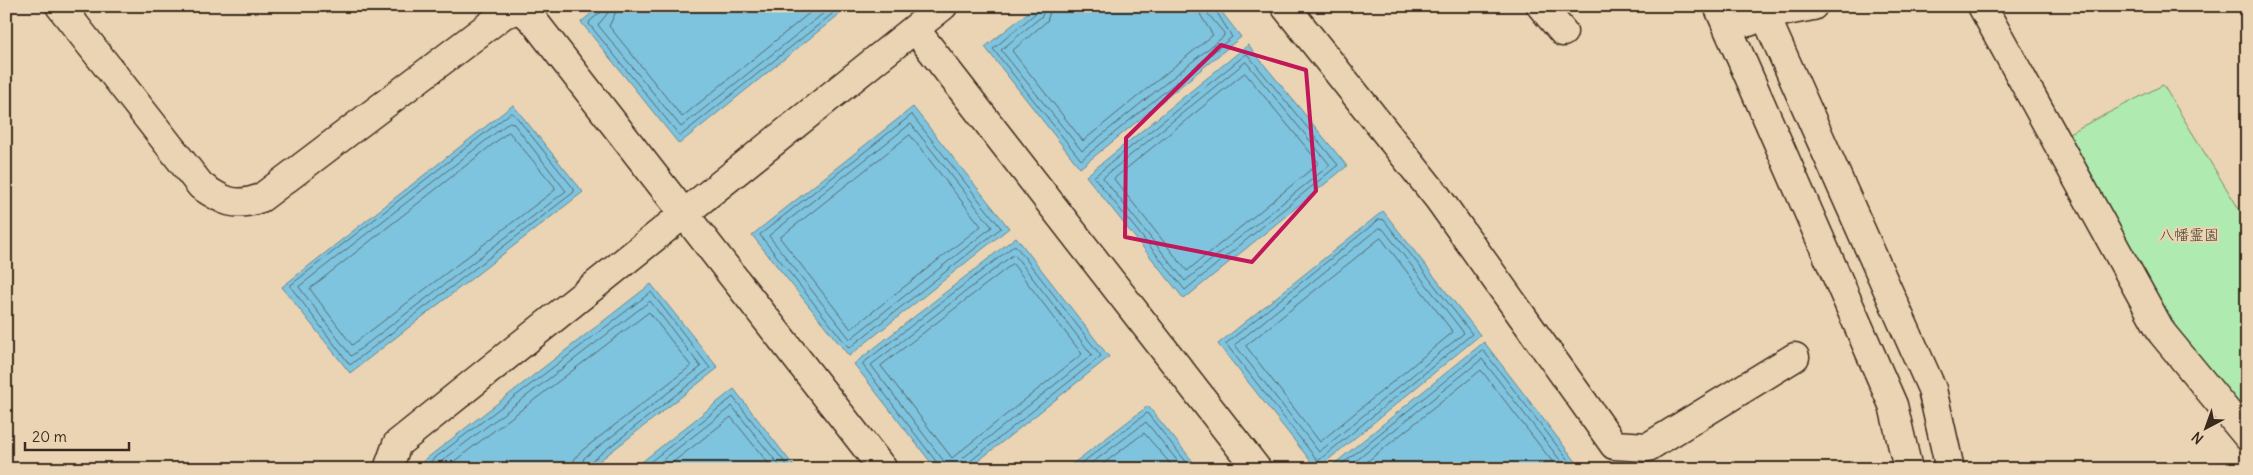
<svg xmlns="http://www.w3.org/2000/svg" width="2253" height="475" font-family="Delius,'Klee One',sans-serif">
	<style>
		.green { fill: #afeab0; stroke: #758a67 }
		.water { fill: #7ec4df; stroke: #638692 }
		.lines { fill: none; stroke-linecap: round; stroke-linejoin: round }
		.shore { stroke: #56686b; stroke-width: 1 }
		.minor-casing { stroke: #3b2a1e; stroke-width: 31 }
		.minor { stroke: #ead4b3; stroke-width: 28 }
		.marked { fill: none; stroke: #c2185b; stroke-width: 4; stroke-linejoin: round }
		.labels { text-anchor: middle; stroke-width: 4.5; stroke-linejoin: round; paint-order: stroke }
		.park-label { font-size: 15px; fill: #473d2d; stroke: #ead4b3 }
	</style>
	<rect width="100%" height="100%" fill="#ead4b3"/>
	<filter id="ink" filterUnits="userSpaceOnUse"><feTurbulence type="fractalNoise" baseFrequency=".02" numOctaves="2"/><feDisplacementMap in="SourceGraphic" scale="10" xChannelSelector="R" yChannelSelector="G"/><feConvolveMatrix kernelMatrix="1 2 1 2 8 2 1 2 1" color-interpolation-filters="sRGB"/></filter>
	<g filter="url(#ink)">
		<polygon class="green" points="2163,85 2247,222 2247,418 2175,328 2069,133"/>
		<g class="water">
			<polygon points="600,6 835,6 841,13 679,144 581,22"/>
			<polygon points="1036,6 1217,6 1241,37 1080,168 985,47"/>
			<polygon points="1248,45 1347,166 1184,299 1086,176"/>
			<polygon points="513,105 583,192 350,373 282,287"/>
			<polygon points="913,107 1009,228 849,356 752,235"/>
			<polygon points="1383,211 1480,335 1317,469 1218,344"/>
			<polygon points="1016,237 1109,357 968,469 936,469 854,364"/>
			<polygon points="651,284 718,368 589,469 427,469 422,462"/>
			<polygon points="1484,342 1580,467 1328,469"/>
			<polygon points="734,389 796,469 633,469"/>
			<polygon points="1148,406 1199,469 1066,469"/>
		</g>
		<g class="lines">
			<g class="shore">
				<polyline points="603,6 601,12 590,21 589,24 680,136 832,14 832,6"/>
				<polyline points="609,6 607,14 598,25 681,127 825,12 826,6"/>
				<polyline points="616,6 615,14 609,26 682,117 818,6"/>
				<polyline points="1039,6 1037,12 993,49 1081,160 1232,37 1213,6"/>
				<polyline points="1045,6 1042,16 1001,50 1082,151 1224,36 1224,33 1208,14 1207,6"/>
				<polyline points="1052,6 1047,21 1012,51 1083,141 1213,35 1201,16 1199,6"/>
				<polygon points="1247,54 1338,165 1185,290 1094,177"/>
				<polygon points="1246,62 1330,165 1185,281 1103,178"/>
				<polygon points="1245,73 1319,163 1187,271 1114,179"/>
				<polygon points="511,113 514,114 574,189 574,192 350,365 290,286"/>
				<polygon points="912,115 1001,228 849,348 760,235"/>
				<polygon points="510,122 513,123 566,191 351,356 299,287"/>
				<polygon points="911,124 992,227 850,339 769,236"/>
				<polygon points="509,132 555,187 555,190 352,345 310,289"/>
				<polygon points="910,135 981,226 851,329 780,238"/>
				<polygon points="1380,219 1384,220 1472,334 1318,461 1226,344"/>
				<polygon points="1379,228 1383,229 1464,333 1319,452 1235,345"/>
				<polygon points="1381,238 1453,332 1320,442 1246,346"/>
				<polygon points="1013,264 1082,354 952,458 881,366"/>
				<polyline points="430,469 431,461 651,292 710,368 589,463 586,469"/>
				<polyline points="437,469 438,464 650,301 701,367 584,458 580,469"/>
				<polyline points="444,469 649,312 691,366 580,452 574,460 573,469"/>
				<polyline points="641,469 733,397 790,469"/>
				<polyline points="651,469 732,406 782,469"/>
				<polyline points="664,469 731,417 773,469"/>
				<polyline points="939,469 938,464 862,364 1015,245 1101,356 968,463 965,469"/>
				<polyline points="946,469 943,460 871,365 1014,254 1092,355 963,458 959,469"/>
				<polyline points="1074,469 1147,413 1192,469"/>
				<polyline points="1084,469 1146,422 1184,469"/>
				<polyline points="1096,469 1144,433 1175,469"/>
				<polyline points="1336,469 1483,350 1575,469"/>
				<polyline points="1346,469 1482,359 1567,469"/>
				<polyline points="1358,469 1481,370 1558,469"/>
			</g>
			<g class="minor-casing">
				<g id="minor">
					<path d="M 60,6 L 201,186 C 223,201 235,208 261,198 L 504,14 L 521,9 L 533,20 L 883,469"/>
					<polyline points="1285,6 1438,198 1614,445 1648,447 1795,357"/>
					<polyline points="1541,6 1563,32"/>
					<polyline points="1718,6 1893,405 1908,469"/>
					<polyline points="1761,6 1932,389 1950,469"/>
					<polyline points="1982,6 2162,333 2247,436"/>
					<polyline points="1749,22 1765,15 1813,6"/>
					<polyline points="915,29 1257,469"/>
					<polyline points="388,469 397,444 943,6"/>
				</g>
			</g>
			<use href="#minor" class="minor"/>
		</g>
	</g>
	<path class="marked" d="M 1221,45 L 1306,70 L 1316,191 L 1252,262 L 1125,237 L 1126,138 Z"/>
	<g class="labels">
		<g class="park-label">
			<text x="2189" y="240">八幡霊園</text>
		</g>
	</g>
	<rect width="2253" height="475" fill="none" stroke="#ead4b3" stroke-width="25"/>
	<rect x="12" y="12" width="2228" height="450" fill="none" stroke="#3b2a1e" stroke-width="2" filter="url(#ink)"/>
	<g transform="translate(2206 428) rotate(221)" stroke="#ead4b3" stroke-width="4" paint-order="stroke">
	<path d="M0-4L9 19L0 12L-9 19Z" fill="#3b2a1e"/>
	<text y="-8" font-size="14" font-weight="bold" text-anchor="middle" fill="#3b2a1e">N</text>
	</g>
	<path d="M25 442v8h104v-8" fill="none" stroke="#3b2a1e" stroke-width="2.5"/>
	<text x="32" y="442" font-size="15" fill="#3b2a1e" stroke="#ead4b3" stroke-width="4" paint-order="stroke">20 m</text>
</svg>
